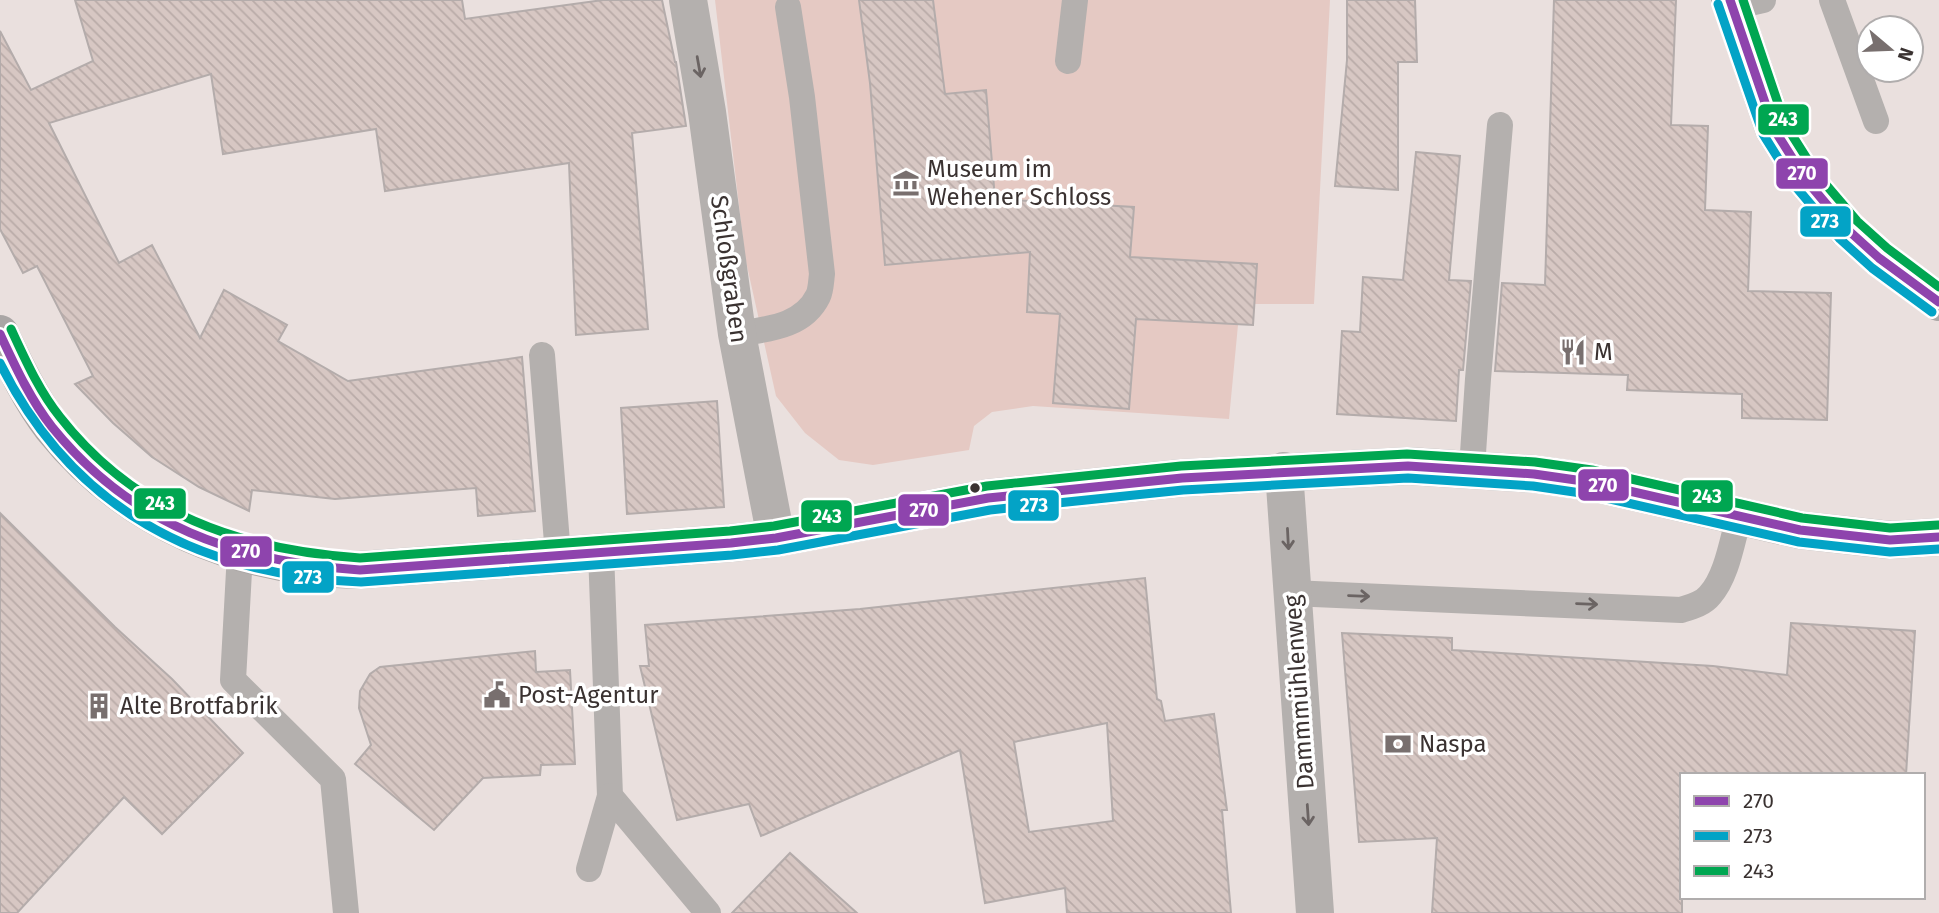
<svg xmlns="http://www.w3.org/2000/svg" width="1939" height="913" font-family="'Fira Sans',sans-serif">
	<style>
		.park { fill: #e5c9c3 }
		.building { fill: url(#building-back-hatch); stroke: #b4acab; stroke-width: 2; fill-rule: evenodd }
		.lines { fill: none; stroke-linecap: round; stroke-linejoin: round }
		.lane { stroke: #b4b0ae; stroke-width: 26 }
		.street { stroke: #b4b0ae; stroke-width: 38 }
		.secondary { stroke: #aaa6a5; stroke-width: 38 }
		.primary { stroke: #aea9a8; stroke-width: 38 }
		.bus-1-casing { stroke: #fff; stroke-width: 14 }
		.bus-2-casing { stroke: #fff; stroke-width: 14 }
		.bus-3-casing { stroke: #fff; stroke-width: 14 }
		.bus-1 { stroke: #8e44ad; stroke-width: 9 }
		.bus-2 { stroke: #03a3c6; stroke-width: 9 }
		.bus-3 { stroke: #00a651; stroke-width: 9 }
		.oneway { stroke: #6b6463 }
		.bus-dot { fill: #3a3231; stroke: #fff; stroke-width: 2.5 }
		.labels { text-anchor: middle; stroke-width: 7; stroke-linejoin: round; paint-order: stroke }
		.poi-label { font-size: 24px; fill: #3a3231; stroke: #fff; text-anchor: start }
		.street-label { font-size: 24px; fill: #3a3231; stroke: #fff }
		.line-badge { stroke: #fff; stroke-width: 2.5 }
		.badge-label { font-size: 19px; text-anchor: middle; font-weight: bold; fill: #fff }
	</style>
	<defs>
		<pattern id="building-back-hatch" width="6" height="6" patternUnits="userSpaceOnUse" patternTransform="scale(1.75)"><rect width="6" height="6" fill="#d7c7c3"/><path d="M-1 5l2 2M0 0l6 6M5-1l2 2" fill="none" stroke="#b9aba8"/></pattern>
	</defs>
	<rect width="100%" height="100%" fill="#eae0de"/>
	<polygon class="park" points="715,0 1330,0 1314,304 1255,304 1253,325 1238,325 1229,419 1033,406 992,412 974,426 969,450 873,465 839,460 805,433 776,396 745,257"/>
	<g class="building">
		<polygon points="75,0 462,0 465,19 603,0 662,0 675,62 676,62 686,126 632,133 648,329 576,335 569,163 385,191 376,129 223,154 211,74 49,123 119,263 152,245 200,338 224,290 287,325 278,341 348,381 522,357 535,511 478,516 476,488 335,499 252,490 249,511 199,487 152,457 113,423 75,384 93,376 37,266 23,273 0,229 0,31 31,90 93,61"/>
		<polygon points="859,0 933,0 945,94 986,90 995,199 1134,207 1130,257 1257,264 1253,325 1136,319 1129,409 1053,403 1060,314 1027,312 1030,252 885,265 870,83"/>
		<polygon points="1347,0 1415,0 1417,62 1398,62 1398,190 1335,186 1347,60"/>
		<polygon points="1554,0 1676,0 1671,125 1708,126 1705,210 1751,212 1748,291 1831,293 1827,420 1742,418 1742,394 1627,390 1628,375 1495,371 1502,283 1545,285"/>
		<polygon points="1416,152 1460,156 1449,280 1471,281 1463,370 1459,370 1456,421 1337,414 1342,331 1360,332 1363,277 1403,280"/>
		<polygon points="717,401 724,507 627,514 621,408"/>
		<polygon points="0,513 115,627 172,679 243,753 162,834 124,797 17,913 0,913"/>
		<path d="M 1145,578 L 1157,699 L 1161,701 L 1165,721 L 1214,714 L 1227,810 L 1222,810 L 1231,913 L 1067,913 L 1065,888 L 985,903 L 960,750 L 761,836 L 749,804 L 677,820 L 640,666 L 649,666 L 645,625 L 860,609 ZM 1107,723 L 1113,821 L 1029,832 L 1014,742 Z"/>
		<polygon points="1791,623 1915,631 1906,775 1682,775 1682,913 1432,913 1437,838 1359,842 1342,633 1452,638 1452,650 1713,666 1787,675"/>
		<polygon points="535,651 536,672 570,670 575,764 541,765 540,775 483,778 434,830 355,764 371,745 359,708 360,691 370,674 380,667"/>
		<polygon points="790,853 857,913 732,913"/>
	</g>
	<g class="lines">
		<g class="lane">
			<polyline points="1832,0 1876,121"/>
			<polyline points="1732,7 1763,0"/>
			<polyline points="1068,61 1075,0"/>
			<path d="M 737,334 C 767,329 803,327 818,296 C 821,290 821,281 822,274 L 802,97 L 788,7"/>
			<polyline points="542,355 558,555"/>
			<polyline points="1472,468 1478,379 1500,125"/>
			<polyline points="601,552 610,796 708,913"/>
			<polyline points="240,553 233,680 333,779 346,913"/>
			<path d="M 1291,593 L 1681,610 C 1691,607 1703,604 1710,595 C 1727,576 1732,541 1739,517"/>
			<polyline points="589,869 610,796"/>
		</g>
		<g class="street">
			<polyline points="688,0 707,112 737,334 776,538"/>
			<polyline points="1284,471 1315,913"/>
		</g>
		<path class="secondary" d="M 0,334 C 15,366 31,400 52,427 C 128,522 240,568 360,570 L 731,543 L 776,538 L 988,498 L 1182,478 L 1408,466 L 1534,474 L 1590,482 L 1800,530 L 1890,540 L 1939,537"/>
		<polyline class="primary" points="1730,0 1774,129 1806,180 1848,230 1879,258 1939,302"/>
		<g class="bus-1-casing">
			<g id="bus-1">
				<polyline points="1730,0 1774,129 1806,180 1848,230 1879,258 1939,302"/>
				<path d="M 0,334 C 15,366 30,399 52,427 C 132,526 237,562 360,570 L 731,543 L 776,538 L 988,498 L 1182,478 L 1408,466 L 1534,474 L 1590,482 L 1800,530 L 1890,540 L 1939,537"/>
			</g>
		</g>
		<g class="bus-2-casing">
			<g id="bus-2">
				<polyline points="1718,4 1763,134 1796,187 1840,239 1872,268 1932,312"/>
				<path d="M 0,363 C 73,510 200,575 361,582 L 732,555 L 778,550 L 990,510 L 1183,490 L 1408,478 L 1533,486 L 1588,494 L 1799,542 L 1890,552 L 1939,549"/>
			</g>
		</g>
		<g class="bus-3-casing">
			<g id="bus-3">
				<polyline points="1743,0 1785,124 1816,173 1857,221 1887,248 1939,287"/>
				<path d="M 11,329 C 25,359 39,391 60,417 C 136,514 241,550 360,558 L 730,531 L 774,526 L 987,486 L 1181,466 L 1407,454 L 1535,462 L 1592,470 L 1802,518 L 1890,528 L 1938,525"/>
			</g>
		</g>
		<use href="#bus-1" class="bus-1"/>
		<use href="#bus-2" class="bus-2"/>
		<use href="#bus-3" class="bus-3"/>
	</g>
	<defs><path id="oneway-shaft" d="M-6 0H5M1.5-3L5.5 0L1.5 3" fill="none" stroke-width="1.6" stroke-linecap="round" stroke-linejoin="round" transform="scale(1.75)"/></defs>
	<g class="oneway">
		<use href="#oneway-shaft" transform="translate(699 67) rotate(80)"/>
		<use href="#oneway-shaft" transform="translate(1288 539) rotate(87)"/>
		<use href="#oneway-shaft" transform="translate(1359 596) rotate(2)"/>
		<use href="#oneway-shaft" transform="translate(1587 604) rotate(2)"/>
		<use href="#oneway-shaft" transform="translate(1308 815) rotate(86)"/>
	</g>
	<defs>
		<g id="museum-bare" transform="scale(2.1)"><path d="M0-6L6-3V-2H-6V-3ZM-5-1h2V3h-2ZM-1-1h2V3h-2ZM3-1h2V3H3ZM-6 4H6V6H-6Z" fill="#786f6e" stroke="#fff" stroke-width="2.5" paint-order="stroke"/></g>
		<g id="restaurant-bare" transform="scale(2.1)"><path d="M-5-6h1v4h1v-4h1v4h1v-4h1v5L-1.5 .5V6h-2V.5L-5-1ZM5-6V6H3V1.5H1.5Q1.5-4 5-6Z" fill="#786f6e" stroke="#fff" stroke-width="2.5" paint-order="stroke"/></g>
		<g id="civic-bare" transform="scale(2.1)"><path d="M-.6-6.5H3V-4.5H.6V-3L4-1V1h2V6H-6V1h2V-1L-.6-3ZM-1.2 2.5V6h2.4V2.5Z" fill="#786f6e" stroke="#fff" stroke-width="2.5" paint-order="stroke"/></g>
		<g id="building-bare" transform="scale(2.1)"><path d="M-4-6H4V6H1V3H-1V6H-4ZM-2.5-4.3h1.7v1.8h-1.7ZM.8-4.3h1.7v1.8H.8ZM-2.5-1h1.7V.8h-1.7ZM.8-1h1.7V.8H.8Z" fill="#786f6e" stroke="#fff" stroke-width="2.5" paint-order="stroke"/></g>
		<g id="bank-bare" transform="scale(2.1)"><path d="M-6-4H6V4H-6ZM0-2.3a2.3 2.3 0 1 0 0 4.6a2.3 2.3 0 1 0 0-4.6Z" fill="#786f6e" stroke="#fff" stroke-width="2.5" paint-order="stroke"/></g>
	</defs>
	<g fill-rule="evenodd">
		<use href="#museum-bare" x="906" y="183"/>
		<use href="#restaurant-bare" x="1573" y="352"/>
		<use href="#civic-bare" x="497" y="695"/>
		<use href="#building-bare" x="99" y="706"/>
		<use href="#bank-bare" x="1398" y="744"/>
	</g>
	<circle class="bus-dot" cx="975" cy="488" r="6"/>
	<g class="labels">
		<g class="poi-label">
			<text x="927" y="177">Museum im<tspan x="927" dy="28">Wehener Schloss</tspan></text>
			<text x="1594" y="360">M</text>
			<text x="518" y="703">Post-Agentur</text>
			<text x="120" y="714">Alte Brotfabrik</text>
			<text x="1419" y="752">Naspa</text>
		</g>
		<g class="street-label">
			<text transform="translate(729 269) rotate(82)" y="8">Schloßgraben</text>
			<text transform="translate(1299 692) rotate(-94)" y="8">Dammmühlenweg</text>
		</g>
	</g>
	<g class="line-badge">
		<rect x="1757" y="103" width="53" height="33" rx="7" fill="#00a651"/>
		<rect x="1775" y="157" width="54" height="33" rx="7" fill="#8e44ad"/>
		<rect x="1799" y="205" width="53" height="33" rx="7" fill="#03a3c6"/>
		<rect x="1577" y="468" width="53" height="34" rx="7" fill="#8e44ad"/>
		<rect x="1680" y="479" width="54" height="34" rx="7" fill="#00a651"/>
		<rect x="133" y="487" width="54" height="33" rx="7" fill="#00a651"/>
		<rect x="1007" y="489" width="53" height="33" rx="7" fill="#03a3c6"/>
		<rect x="897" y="493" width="53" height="34" rx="7" fill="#8e44ad"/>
		<rect x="800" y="499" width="53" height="34" rx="7" fill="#00a651"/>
		<rect x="219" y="535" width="54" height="33" rx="7" fill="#8e44ad"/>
		<rect x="281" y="560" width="54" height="34" rx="7" fill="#03a3c6"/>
	</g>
	<g class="badge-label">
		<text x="1783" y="126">243</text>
		<text x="1802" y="180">270</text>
		<text x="1825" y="228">273</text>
		<text x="1603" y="492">270</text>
		<text x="1707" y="503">243</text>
		<text x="160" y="510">243</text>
		<text x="1034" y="512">273</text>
		<text x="924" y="517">270</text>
		<text x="827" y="523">243</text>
		<text x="246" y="558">270</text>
		<text x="308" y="584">273</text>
	</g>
	<rect x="1680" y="773" width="245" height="126" fill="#ffffff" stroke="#b0adad" stroke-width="2"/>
	<rect x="1694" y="796" width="35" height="10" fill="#8e44ad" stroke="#b0adad" stroke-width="2"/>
	<text x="1743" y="808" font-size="21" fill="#3a3231">270</text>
	<rect x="1694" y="831" width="35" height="10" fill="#03a3c6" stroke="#b0adad" stroke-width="2"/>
	<text x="1743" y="843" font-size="21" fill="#3a3231">273</text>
	<rect x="1694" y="866" width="35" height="10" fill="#00a651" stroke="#b0adad" stroke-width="2"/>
	<text x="1743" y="878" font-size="21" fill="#3a3231">243</text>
	<g transform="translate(1890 49) rotate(109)"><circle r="33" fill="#ffffff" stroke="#b0adad" stroke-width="2"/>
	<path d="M0-5L12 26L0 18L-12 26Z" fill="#786f6e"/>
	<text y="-10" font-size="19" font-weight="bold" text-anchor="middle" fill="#3a3231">N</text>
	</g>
</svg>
